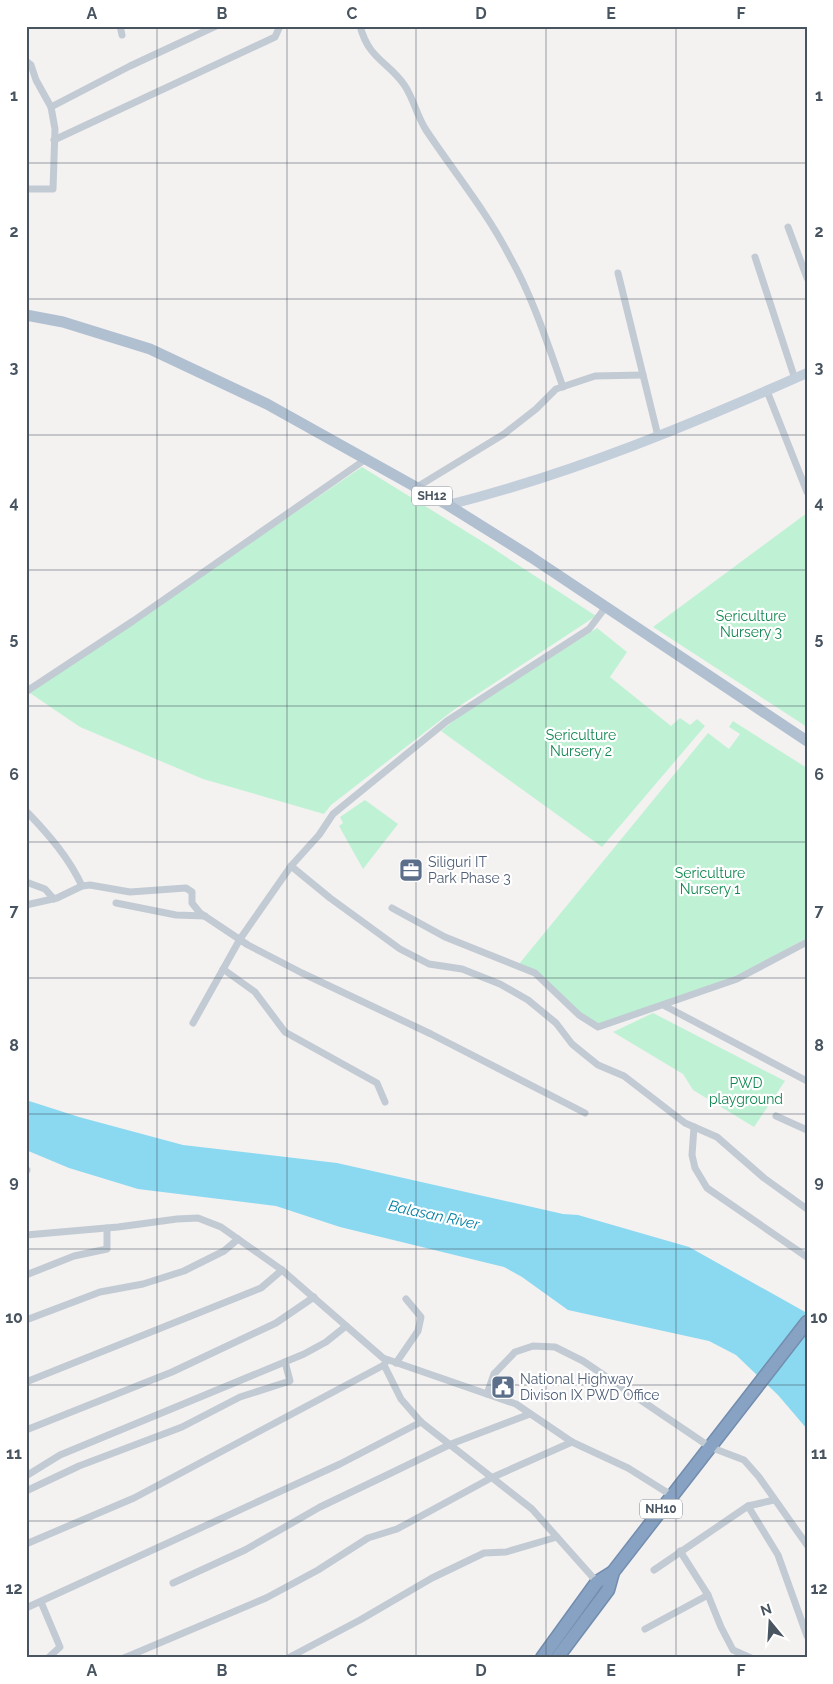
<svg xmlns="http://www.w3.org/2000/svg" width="833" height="1684" font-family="Raleway,sans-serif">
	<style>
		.green { fill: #bff2d4 }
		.water { fill: #8ad9f1 }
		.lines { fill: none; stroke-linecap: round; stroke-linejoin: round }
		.highway-casing { stroke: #728dae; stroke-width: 15 }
		.street { stroke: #c2cbd3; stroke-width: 7 }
		.secondary { stroke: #c3cedb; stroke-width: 10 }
		.primary { stroke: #b0c0d1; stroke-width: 11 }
		.highway { stroke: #87a2c2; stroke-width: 12 }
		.grid { fill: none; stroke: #485460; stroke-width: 1; stroke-opacity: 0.55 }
		.labels { text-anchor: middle; stroke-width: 4.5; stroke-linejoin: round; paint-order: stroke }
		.shield { fill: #fff; stroke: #7f8790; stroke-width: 1 }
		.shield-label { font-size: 12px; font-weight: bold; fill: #485460 }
		.park-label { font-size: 14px; fill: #128851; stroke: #fff }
		.service-label { font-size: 14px; fill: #4e5e75; stroke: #fff; text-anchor: start }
		.water-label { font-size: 15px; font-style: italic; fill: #0580a6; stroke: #fff }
		.neatline { fill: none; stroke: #485460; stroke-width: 2 }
		.grid-label { font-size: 16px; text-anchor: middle; font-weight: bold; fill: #485460 }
	</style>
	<rect width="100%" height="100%" fill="#f4f1f1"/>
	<g class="green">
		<polygon points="362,467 488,545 596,616 455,709 331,805 324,814 203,779 80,727 30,693"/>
		<polygon points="807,513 807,727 653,627"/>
		<polygon points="597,628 627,652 610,677 671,726 680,718 690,725 697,719 705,726 602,847 441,731 457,718"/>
		<polygon points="733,721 807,768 807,938 738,975 601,1025 594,1023 519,964 708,733 729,749 740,734 729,727"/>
		<polygon points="365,800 398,824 363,869 339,826 343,823 340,817"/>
		<polygon points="653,1013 785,1081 754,1127 693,1090 683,1074 613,1032"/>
	</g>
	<polygon class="water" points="26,1100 79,1117 183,1145 337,1163 563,1214 578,1215 689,1247 807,1313 807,1429 778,1395 736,1355 709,1341 568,1310 522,1277 504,1267 340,1227 276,1206 138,1189 69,1168 26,1150"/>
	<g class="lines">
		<g class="highway-casing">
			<g id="highway">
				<polyline points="542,1658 597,1582 613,1572"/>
				<polyline points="557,1658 608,1590 613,1572 807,1322"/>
			</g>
		</g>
		<g class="street">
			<polyline points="120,26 122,35"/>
			<path d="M 360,26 C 369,60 389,62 405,86 C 414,100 417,116 426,130 C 454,172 487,212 510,257 C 533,298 547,342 563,387"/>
			<polyline points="26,61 31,65 36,80 51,107 55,129 53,189 26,189"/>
			<polyline points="51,107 130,66 216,26"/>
			<polyline points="54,140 275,37 280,26"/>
			<polyline points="788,227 807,278"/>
			<polyline points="755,257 795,379"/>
			<polyline points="618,273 658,436"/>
			<polyline points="767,391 807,492"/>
			<polyline points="417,487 504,434 536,409 556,389 595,376 643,375"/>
			<polyline points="27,691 133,621 366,459"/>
			<path d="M 28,813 C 49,835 69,858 82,886"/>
			<polyline points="291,866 330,898 400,949 429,964 462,969 500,984 528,1000 556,1023 572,1044 588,1057 598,1065 624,1076 685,1123 717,1137 764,1178 807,1209"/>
			<polyline points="26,882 45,889 54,899"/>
			<polyline points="116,903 176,915 205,916"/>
			<polyline points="26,905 57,898 82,886 90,885 130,892 186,888 192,892 192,903 200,913 248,945 302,973 431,1034 585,1113"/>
			<polyline points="392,908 445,937 535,973 579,1015 598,1027 737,979 807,942"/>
			<polyline points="223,969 255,992 285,1032 377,1083 385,1102"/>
			<polyline points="665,1006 807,1081"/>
			<polyline points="193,1023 240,939 291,866 319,835 333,814 447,721 589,629 605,608"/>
			<polyline points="776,1116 807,1130"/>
			<polyline points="694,1127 692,1155 695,1168 707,1188 807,1257"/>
			<polyline points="26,1170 27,1170"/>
			<polyline points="26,1235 118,1227 177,1219 198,1218 221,1227 282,1270 383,1358 516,1404 572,1442 628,1468 671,1495"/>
			<polyline points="26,1275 74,1256 107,1249 107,1228"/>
			<polyline points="26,1320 100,1292 143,1284 184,1271 224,1251 238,1239"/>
			<polyline points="396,1363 418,1331 421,1317 406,1299"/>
			<polyline points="384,1365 401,1399 421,1422 532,1509 597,1582"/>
			<polyline points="26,1382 261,1288 282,1270"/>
			<polyline points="487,1394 494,1374 515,1352 533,1346 555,1347 583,1361 710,1447 744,1460 759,1477 807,1545"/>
			<polyline points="26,1430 172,1372 276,1323 314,1297"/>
			<polyline points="26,1476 60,1455 304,1354 326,1342 346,1326"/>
			<polyline points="26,1491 79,1466 182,1427 240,1397 290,1381 285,1362"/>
			<polyline points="748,1506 778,1555 807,1636"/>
			<polyline points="26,1544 134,1498 384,1365 387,1360"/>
			<polyline points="680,1551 708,1595 721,1627 733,1650 751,1658"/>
			<polyline points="654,1570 748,1506 774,1500"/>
			<polyline points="173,1583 245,1550 320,1507 389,1474 451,1444 530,1414"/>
			<polyline points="41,1602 60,1647 48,1658"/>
			<polyline points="26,1608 340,1464 421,1422"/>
			<polyline points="645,1629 708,1595"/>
			<polyline points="124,1658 266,1598 318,1570 368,1538 397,1529 491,1478 572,1442"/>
			<polyline points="288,1658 360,1620 432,1578 484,1553 506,1552 557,1537"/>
		</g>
		<path class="secondary" d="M 448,505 C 572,474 690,425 807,373"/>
		<polyline class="primary" points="26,315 63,322 150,349 267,404 448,505 531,557 807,741"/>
		<use href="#highway" class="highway"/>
	</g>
	<path class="grid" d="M 157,26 L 157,1658M 287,26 L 287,1658M 416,26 L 416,1658M 546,26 L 546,1658M 676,26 L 676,1658M 26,163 L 807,163M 26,299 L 807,299M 26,435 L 807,435M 26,570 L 807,570M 26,706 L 807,706M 26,842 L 807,842M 26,978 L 807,978M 26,1114 L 807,1114M 26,1249 L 807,1249M 26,1385 L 807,1385M 26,1521 L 807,1521"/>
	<defs>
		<g id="office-square" transform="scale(1.25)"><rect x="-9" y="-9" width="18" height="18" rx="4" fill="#5c6f8a" stroke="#fff"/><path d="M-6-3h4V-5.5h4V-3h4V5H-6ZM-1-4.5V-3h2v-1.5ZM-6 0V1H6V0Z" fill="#fff"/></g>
		<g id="civic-square" transform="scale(1.25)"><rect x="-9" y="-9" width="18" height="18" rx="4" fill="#5c6f8a" stroke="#fff"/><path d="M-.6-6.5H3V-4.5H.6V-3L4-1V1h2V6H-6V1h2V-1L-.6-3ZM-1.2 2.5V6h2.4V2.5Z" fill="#fff"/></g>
	</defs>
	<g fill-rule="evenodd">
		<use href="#office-square" x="411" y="870"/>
		<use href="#civic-square" x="503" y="1387"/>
	</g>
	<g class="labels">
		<g class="shield">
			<rect x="412" y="486.5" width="40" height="19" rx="4"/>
			<rect x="640" y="1499.5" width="42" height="19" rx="4"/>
		</g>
		<g class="shield-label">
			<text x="432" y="500">SH12</text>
			<text x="661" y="1513">NH10</text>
		</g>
		<g class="park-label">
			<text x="751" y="621">Sericulture<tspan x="751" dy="16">Nursery 3</tspan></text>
			<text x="581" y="740">Sericulture<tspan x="581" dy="16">Nursery 2</tspan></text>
			<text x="710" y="878">Sericulture<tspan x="710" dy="16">Nursery 1</tspan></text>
			<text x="746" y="1088">PWD<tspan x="746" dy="16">playground</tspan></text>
		</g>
		<g class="service-label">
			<text x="428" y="867">Siliguri IT<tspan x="428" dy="16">Park Phase 3</tspan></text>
			<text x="520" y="1384">National Highway<tspan x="520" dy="16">Divison IX PWD Office</tspan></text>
		</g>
		<g class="water-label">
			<text transform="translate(434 1215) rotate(12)" y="5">Balasan River</text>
		</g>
	</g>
	<rect width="833" height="1684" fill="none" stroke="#ffffff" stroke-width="55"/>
	<g transform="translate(770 1622) rotate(342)" stroke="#ffffff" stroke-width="4" paint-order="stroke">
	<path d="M0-4L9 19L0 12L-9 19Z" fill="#485460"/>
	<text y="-8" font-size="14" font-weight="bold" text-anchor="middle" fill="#485460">N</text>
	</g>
	<rect x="28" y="28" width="778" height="1628" class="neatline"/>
	<g class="grid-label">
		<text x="92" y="19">A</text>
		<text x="222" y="19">B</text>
		<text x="352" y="19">C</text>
		<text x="481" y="19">D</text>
		<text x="611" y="19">E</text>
		<text x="741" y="19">F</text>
		<text x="14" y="101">1</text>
		<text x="819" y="101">1</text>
		<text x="14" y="237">2</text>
		<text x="819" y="237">2</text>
		<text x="14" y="373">3</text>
		<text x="819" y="373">3</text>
		<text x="14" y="508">4</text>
		<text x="819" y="508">4</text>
		<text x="14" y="644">5</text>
		<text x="819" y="644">5</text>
		<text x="14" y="780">6</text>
		<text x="819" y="780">6</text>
		<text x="14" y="916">7</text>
		<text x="819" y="916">7</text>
		<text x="14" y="1051">8</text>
		<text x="819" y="1051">8</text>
		<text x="14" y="1187">9</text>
		<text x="819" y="1187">9</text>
		<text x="14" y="1323">10</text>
		<text x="819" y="1323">10</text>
		<text x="14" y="1459">11</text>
		<text x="819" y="1459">11</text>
		<text x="14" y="1594">12</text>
		<text x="819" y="1594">12</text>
		<text x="92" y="1676">A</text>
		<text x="222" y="1676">B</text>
		<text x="352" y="1676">C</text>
		<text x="481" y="1676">D</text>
		<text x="611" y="1676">E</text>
		<text x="741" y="1676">F</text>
	</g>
</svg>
